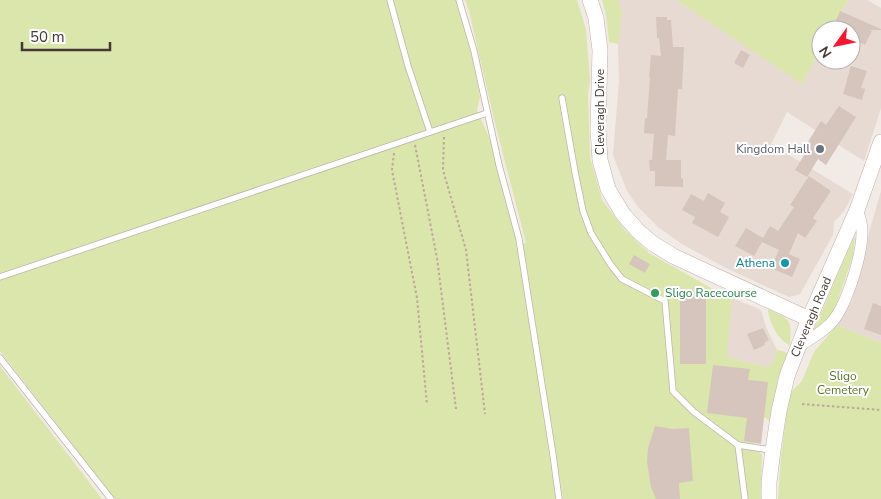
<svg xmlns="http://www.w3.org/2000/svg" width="881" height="499" font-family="'Nunito Sans',sans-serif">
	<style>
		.residential { fill: #e6dad2 }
		.green { fill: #dbe6ad }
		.building { fill: #d6c5bd }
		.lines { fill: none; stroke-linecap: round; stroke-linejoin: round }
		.service-casing { stroke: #c0b2aa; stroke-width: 7 }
		.minor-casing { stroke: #c0b2aa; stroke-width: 12 }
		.tertiary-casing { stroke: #c0b2aa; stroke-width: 16 }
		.path { stroke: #bea798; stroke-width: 2; stroke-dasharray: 2.5 2.5; stroke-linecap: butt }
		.service { stroke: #fff; stroke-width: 5.5 }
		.minor { stroke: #fff; stroke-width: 11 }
		.tertiary { stroke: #fff; stroke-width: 15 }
		.worship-dot { fill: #6b7280; stroke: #fff; stroke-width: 2 }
		.culture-dot { fill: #0f9aa8; stroke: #fff; stroke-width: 2 }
		.leisure-dot { fill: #2e9e5b; stroke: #fff; stroke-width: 2 }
		.labels { text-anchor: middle; stroke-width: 4; stroke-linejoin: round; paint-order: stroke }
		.street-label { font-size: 12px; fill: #443934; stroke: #fff }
		.worship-label { font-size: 12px; fill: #5b616d; stroke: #fff; text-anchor: end }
		.culture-label { font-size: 12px; fill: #0d838f; stroke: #fff; text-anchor: end }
		.leisure-label { font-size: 12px; fill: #27864d; stroke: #fff; text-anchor: start }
		.park-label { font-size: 12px; fill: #597429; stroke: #fff }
	</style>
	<rect width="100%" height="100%" fill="#f2eae4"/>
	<g class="residential">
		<polygon points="609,0 676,0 802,83 821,49 821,60 851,60 851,30 831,30 848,0 867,0 881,8 881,108 864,161 787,112 771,144 853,194 844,211 834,222 833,235 800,294 789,297 724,267 682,244 658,227 639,208 627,191 613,155 619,81 618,44"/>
		<polygon points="881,191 881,343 837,325 853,299 863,254"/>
		<polygon points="732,298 761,310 766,327 777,350 772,364 766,367 726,357"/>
	</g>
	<g class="green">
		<polygon points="0,0 456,0 471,52 480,97 477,110 491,142 514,228 530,324 556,499 115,499 0,351"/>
		<polygon points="465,0 577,0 586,29 590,80 588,95 590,157 602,200 624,229 649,253 711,288 732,298 727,357 766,367 772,364 777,350 783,351 788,354 770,421 764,417 756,418 754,445 762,455 761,499 563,499 523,244 526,243 494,119 469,11"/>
		<polygon points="602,0 618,0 622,11 618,44 609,42 606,15"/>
		<polygon points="676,0 848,0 831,30 821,30 821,49 802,84"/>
		<polygon points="855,234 853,256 833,314 813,332"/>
		<path d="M 768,309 C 791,320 792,319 790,345 C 779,342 768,320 768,309 Z"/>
		<polygon points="837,325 881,343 881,499 778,499 781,456 789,394 802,381 814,352"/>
		<polygon points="0,366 102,499 0,499"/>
	</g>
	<g class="building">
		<polygon points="840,11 881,29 881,30 870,30 872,31 865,45 851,38 855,30 832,30"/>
		<polygon points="656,17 667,17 667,20 671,20 673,47 684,47 682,89 678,89 675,136 668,135 666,160 681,160 681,178 683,179 683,187 655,186 655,171 650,171 649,160 652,160 654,134 644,133 645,118 647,118 650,77 649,77 651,55 661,56 659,38 657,38"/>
		<polygon points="741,50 750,55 743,68 734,63"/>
		<polygon points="851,66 867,71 861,88 865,89 862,100 843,94"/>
		<polygon points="839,106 856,117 826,165 818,159 807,177 795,170 806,152 803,150 821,121 826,125"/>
		<polygon points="809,176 831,191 813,218 817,221 805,238 798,233 789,254 800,259 792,277 771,268 779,250 762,242 754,256 735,246 746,228 763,238 770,226 778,231 794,207 790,205"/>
		<polygon points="708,193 725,203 720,212 729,217 718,237 692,223 695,217 682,210 691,194 704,201"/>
		<polygon points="634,255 650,264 645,273 629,264"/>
		<rect x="680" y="292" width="26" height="72"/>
		<polygon points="873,303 881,306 881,335 864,329"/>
		<polygon points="763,328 769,340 764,343 765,345 754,350 747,334"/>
		<polygon points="713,365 750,369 748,380 768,382 761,444 744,441 747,418 707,413"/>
		<polygon points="655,426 673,429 689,428 693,481 679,483 680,499 656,499 651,487 647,462 648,448"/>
	</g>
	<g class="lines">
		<g class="service-casing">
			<g id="service">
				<polyline points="390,0 408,66 430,132"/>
				<polyline points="459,0 474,51 499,165 519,239 553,455 559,499"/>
				<polyline points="562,98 575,172 583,211 591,233 611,265 622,279 665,301 673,391 694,412 738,445 771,450"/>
				<polyline points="0,277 487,113"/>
				<polyline points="0,358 111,499"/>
				<polyline points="738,445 745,499"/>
			</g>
		</g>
		<g class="minor-casing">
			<path id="minor" d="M 798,347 C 808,340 820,334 829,325 C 846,310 862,255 862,232 C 862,224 860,217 857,210"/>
		</g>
		<g class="tertiary-casing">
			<g id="tertiary">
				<polyline points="590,0 596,18 600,50 598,129 600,160 608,189 623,214 638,231 652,243 673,256 809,319"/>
				<polyline points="769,499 769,482 773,450 779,411 787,376 809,319 857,210 881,142"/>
			</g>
		</g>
		<g class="path">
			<polyline points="444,137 443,170 466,250 485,414"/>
			<polyline points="415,145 437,258 456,409"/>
			<polyline points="394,153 392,170 417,298 427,405"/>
			<polyline points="802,404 881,410"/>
		</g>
		<use href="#service" class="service"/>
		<use href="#minor" class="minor"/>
		<use href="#tertiary" class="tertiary"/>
	</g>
	<circle class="worship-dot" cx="820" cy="149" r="5"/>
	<circle class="culture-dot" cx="785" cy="263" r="5"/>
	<circle class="leisure-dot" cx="655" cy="293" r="5"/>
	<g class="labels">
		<g class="street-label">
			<text transform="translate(600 112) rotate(-90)" y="4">Cleveragh Drive</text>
			<text transform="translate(811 317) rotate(-67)" y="4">Cleveragh Road</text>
		</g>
		<g class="worship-label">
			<text x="810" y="153">Kingdom Hall</text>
		</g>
		<g class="culture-label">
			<text x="775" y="267">Athena</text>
		</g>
		<g class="leisure-label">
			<text x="665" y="297">Sligo Racecourse</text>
		</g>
		<g class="park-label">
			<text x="843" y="380">Sligo<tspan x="843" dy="14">Cemetery</tspan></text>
		</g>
	</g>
	<g transform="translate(836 45) rotate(237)"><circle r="24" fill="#ffffff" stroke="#b4b0ae"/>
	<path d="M0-4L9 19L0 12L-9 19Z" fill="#f7162f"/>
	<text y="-8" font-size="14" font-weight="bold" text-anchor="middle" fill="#443934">N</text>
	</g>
	<path d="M22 42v8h88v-8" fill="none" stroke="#443934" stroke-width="2.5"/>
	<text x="30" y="42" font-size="15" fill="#443934" stroke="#ffffff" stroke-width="4" paint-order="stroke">50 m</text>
</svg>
